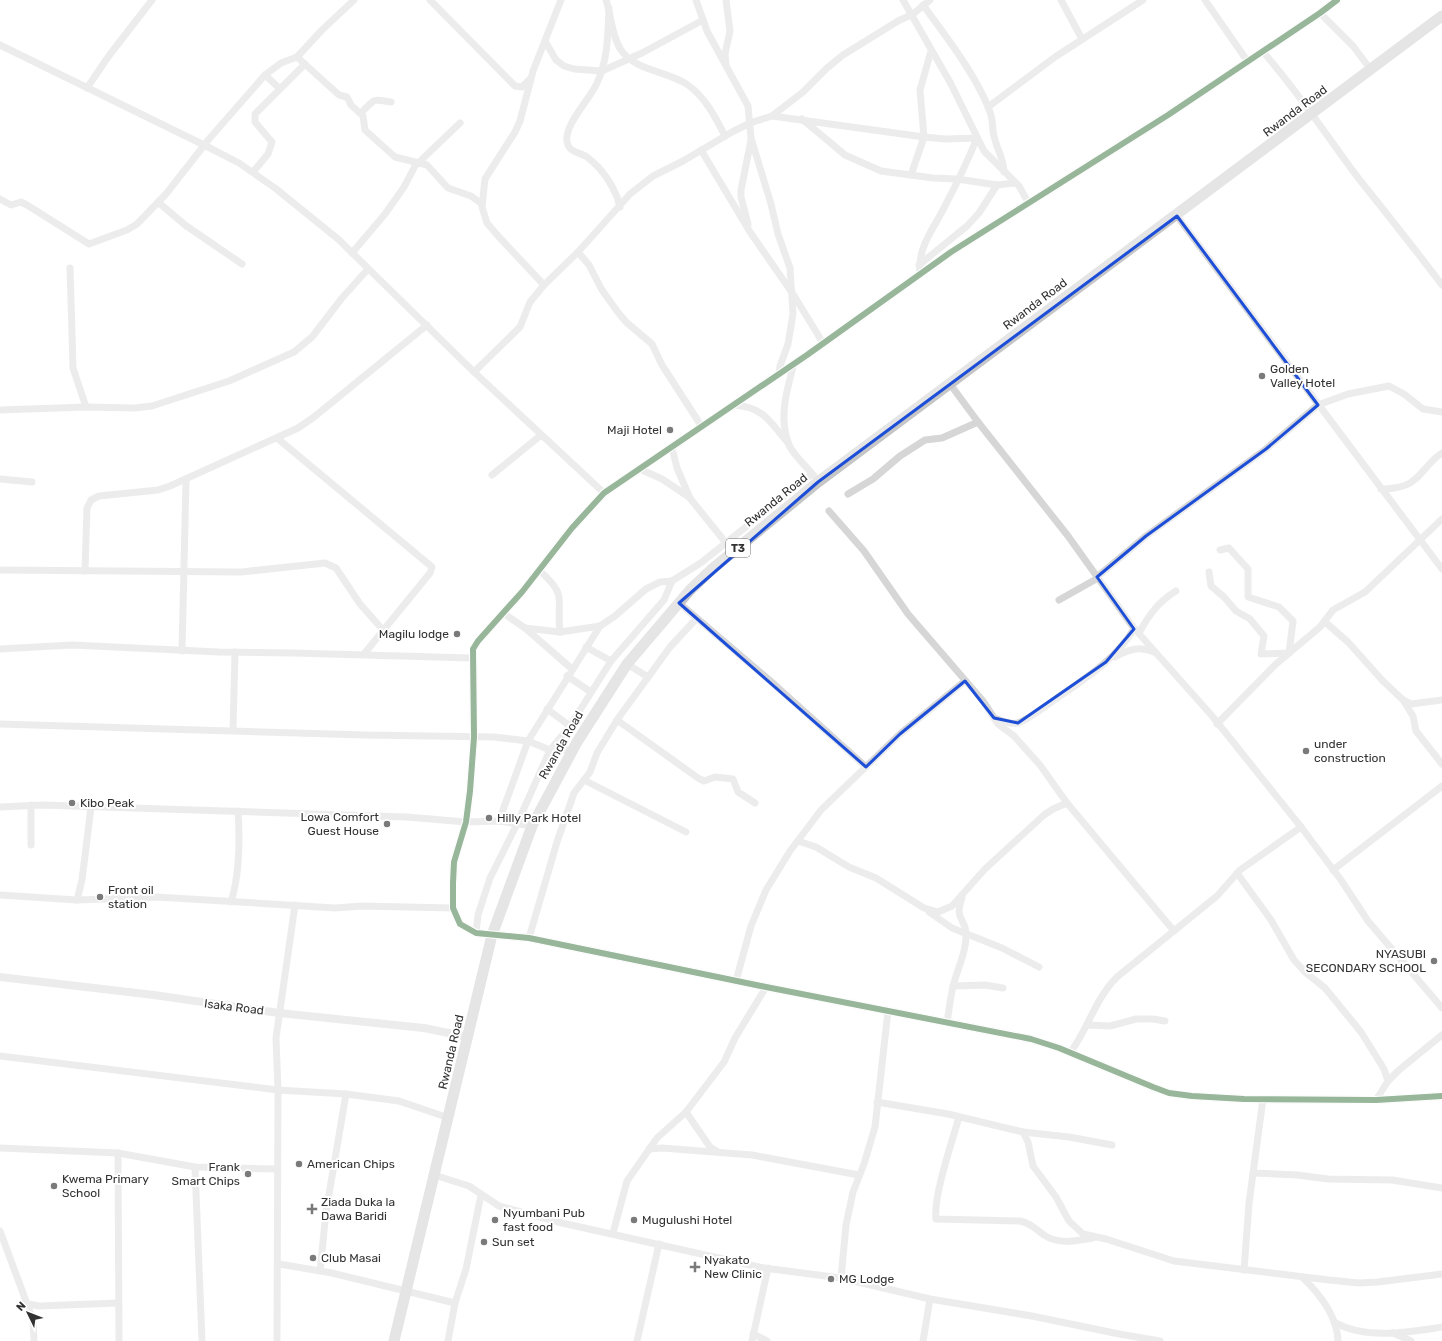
<svg xmlns="http://www.w3.org/2000/svg" width="1442" height="1341" font-family="Rubik,sans-serif">
	<style>
		.lines { fill: none; stroke-linecap: round; stroke-linejoin: round }
		.minor { stroke: #d6d6d6; stroke-width: 7 }
		.tertiary { stroke: #d6d6d6; stroke-width: 8 }
		.trunk { stroke: #c6c6c6; stroke-width: 11 }
		.cycleway-casing { stroke: #fff; stroke-width: 8 }
		.cycleway { stroke: #1b5e20; stroke-width: 6 }
		.marked { fill: none; stroke: #1d4ed8; stroke-width: 3; stroke-linejoin: round }
		.poi-dot { fill: #7a7a7a; stroke: #fff; stroke-width: 1.5 }
		.labels { text-anchor: middle; stroke-width: 4; stroke-linejoin: round; paint-order: stroke }
		.shield { fill: #fff; stroke: #707070; stroke-width: 1 }
		.shield-label { font-size: 11px; font-weight: bold; fill: #323232 }
		.street-label { font-size: 12px; fill: #323232; stroke: #fff }
		.poi-label { font-size: 12px; fill: #323232; stroke: #fff; text-anchor: start }
	</style>
	<rect width="100%" height="100%" fill="#fff"/>
	<g class="lines">
		<g class="minor">
			<polyline points="430,0 515,86 522,87 530,79"/>
			<path d="M 606,0 C 611,15 612,37 621,50 C 635,71 668,71 688,85 C 705,97 716,118 725,136"/>
			<polyline points="696,0 707,31 748,106 751,138 771,204 778,234 790,268 793,314 788,344 780,366 779,373"/>
			<polyline points="726,0 730,31 725,54 726,65"/>
			<polyline points="903,0 951,84 984,151 1019,186 1029,204"/>
			<polyline points="1061,0 1082,39"/>
			<polyline points="1205,0 1248,62"/>
			<path d="M 923,5 C 946,36 979,79 991,115 C 993,122 992,129 994,136 C 997,150 1003,156 1004,172"/>
			<path d="M 609,8 C 608,34 608,62 596,85 C 589,100 564,125 567,142 C 569,153 580,152 587,157 C 603,169 616,189 620,207"/>
			<polyline points="1320,13 1353,46 1371,70"/>
			<polyline points="545,41 556,60 564,66 574,69 602,71 642,53 703,20"/>
			<polyline points="0,45 204,145 239,163 275,188 338,239 474,372 604,493"/>
			<path d="M 1263,52 C 1299,92 1327,137 1359,179 C 1387,214 1415,249 1442,285"/>
			<polyline points="297,57 339,95 347,97 351,105 363,116 365,130 395,157 427,165 448,188 471,196 482,204"/>
			<polyline points="265,75 279,88"/>
			<polyline points="87,88 108,57 152,0"/>
			<polyline points="988,107 1055,57 1143,0"/>
			<path d="M 361,113 C 376,98 371,99 391,102"/>
			<path d="M 772,116 L 924,137 L 945,139 L 977,138 C 968,160 958,181 947,202 C 935,228 917,245 920,275"/>
			<polyline points="802,119 845,155 881,171 933,178 957,179 997,185 1015,183"/>
			<polyline points="701,150 750,232 793,294 823,343"/>
			<polyline points="253,172 268,154 272,142 255,122 255,114 305,64"/>
			<polyline points="911,175 924,137 920,90 931,51"/>
			<polyline points="0,199 11,205 21,202 27,205 89,244 127,230 137,224 166,194 209,139 265,75 281,63 297,57 322,30 354,0"/>
			<polyline points="158,202 185,225 242,264"/>
			<polyline points="1177,216 1442,569"/>
			<polyline points="748,224 741,197 741,190 751,140"/>
			<polyline points="578,252 589,265 602,290 617,311 626,322 652,344 662,365 702,427"/>
			<polyline points="352,253 385,214 404,187 415,166 460,123"/>
			<polyline points="919,265 967,226 979,213 997,185"/>
			<polyline points="70,268 73,368 86,407"/>
			<polyline points="544,285 499,237 487,223 482,207 485,179 515,132 520,121 533,71 561,0"/>
			<path d="M 794,363 C 787,390 778,417 789,445 C 794,456 807,467 814,476"/>
			<polyline points="474,372 520,327 530,302 544,285 578,252 630,194 653,176 683,161 732,132 750,123 772,116 803,92 827,68 843,55 898,21 913,14 930,0"/>
			<polyline points="950,384 978,422"/>
			<path d="M 734,405 C 764,407 770,422 788,443"/>
			<polyline points="0,410 86,407 135,408 152,406 229,381 294,352 312,337 342,298 368,269"/>
			<polyline points="277,438 432,567 430,573 364,654"/>
			<polyline points="672,448 677,468 689,496"/>
			<polyline points="640,469 662,479 689,497 726,543"/>
			<polyline points="492,475 541,435"/>
			<polyline points="0,479 32,482"/>
			<path d="M 1381,489 C 1389,489 1398,488 1406,485 C 1421,479 1428,461 1442,453"/>
			<polyline points="848,494 873,479 900,456 925,440 942,438 978,422 1068,536 1133,627 1213,717 1301,827 1341,880 1368,921 1442,1008"/>
			<polyline points="829,511 864,551 908,614 983,701 998,724 1014,736 1040,765 1067,803 1174,931"/>
			<polyline points="0,570 241,572 325,563 336,568 360,604 383,630"/>
			<path d="M 539,570 C 569,597 556,598 560,632 L 600,626"/>
			<polyline points="85,571 87,508 91,500 99,496 158,490 170,486 298,428 314,417 427,325"/>
			<polyline points="1209,572 1211,586 1224,597 1236,611 1250,619 1264,636 1261,654 1289,653 1293,621 1279,607 1248,597 1248,569 1229,548 1220,550"/>
			<polyline points="1097,577 1146,536 1266,449 1318,405 1348,394 1389,386 1404,394 1423,409 1442,412"/>
			<polyline points="1059,600 1098,578"/>
			<polyline points="679,603 775,685 866,767"/>
			<polyline points="503,613 525,628 572,669"/>
			<polyline points="1325,622 1348,642 1382,680 1403,700 1411,704 1442,700"/>
			<polyline points="525,628 560,632"/>
			<path d="M 1139,633 C 1149,615 1158,602 1176,591"/>
			<polyline points="586,647 611,661"/>
			<polyline points="0,649 72,645 219,652 293,653 472,658"/>
			<polyline points="182,651 186,480"/>
			<path d="M 1115,657 C 1129,649 1139,646 1154,652"/>
			<polyline points="627,664 648,677"/>
			<polyline points="567,676 591,692"/>
			<polyline points="1403,700 1413,716 1416,731 1442,764"/>
			<polyline points="547,709 570,726"/>
			<path d="M 994,718 C 1001,720 1010,725 1018,723 C 1029,719 1040,710 1050,703 C 1080,682 1115,661 1134,629"/>
			<polyline points="617,720 698,778 704,781 715,777 733,779 738,792 755,803"/>
			<polyline points="0,724 364,735 494,737 528,741 550,750 572,750"/>
			<polyline points="1217,724 1276,664 1320,627 1333,610 1365,592 1442,519"/>
			<polyline points="233,730 235,652"/>
			<polyline points="584,780 686,832"/>
			<polyline points="0,807 42,805 407,817 466,822 499,821 532,826"/>
			<polyline points="499,821 528,741 600,626 615,616 646,589 660,582 672,581 702,562 812,474"/>
			<polyline points="798,841 816,847 849,867 876,878 924,908 938,912 952,906 985,869 1044,815 1053,809 1067,803"/>
			<polyline points="31,845 31,805"/>
			<polyline points="1333,870 1442,786"/>
			<polyline points="1237,873 1271,920 1294,960 1305,972 1325,988 1361,1032 1384,1069 1388,1081"/>
			<polyline points="0,895 77,900 157,897 335,908 361,906 453,908"/>
			<polyline points="77,900 82,880 91,807"/>
			<path d="M 231,902 C 240,873 240,841 238,811"/>
			<polyline points="929,912 952,928 1002,948 1039,967"/>
			<polyline points="476,933 478,915 490,878 517,824 550,750 570,726 611,661 664,600 672,581"/>
			<polyline points="529,938 557,842 574,793 590,772 597,753 617,720 670,647 696,619"/>
			<polyline points="736,981 751,926 766,890 790,851 821,810 900,734 965,681"/>
			<polyline points="953,986 985,985 1003,988"/>
			<path d="M 947,1023 C 949,1011 950,999 953,987 C 957,969 967,951 966,933 C 965,917 954,920 962,898"/>
			<polyline points="1087,1025 1110,1026 1136,1019 1153,1019 1165,1021"/>
			<path d="M 1070,1053 C 1088,1029 1095,999 1117,977 L 1217,896 L 1240,870 L 1301,827"/>
			<polyline points="0,1056 278,1090 346,1094 399,1101 449,1118"/>
			<polyline points="1376,1100 1388,1081 1399,1070 1442,1035"/>
			<polyline points="877,1102 948,1114 1023,1132 1069,1137 1112,1145"/>
			<polyline points="686,1112 710,1147 718,1152"/>
			<path d="M 959,1117 C 952,1142 933,1197 936,1219 L 1020,1221 C 1031,1223 1035,1229 1044,1235 C 1058,1245 1077,1241 1093,1238"/>
			<polyline points="1023,1132 1028,1142 1033,1166 1056,1197 1069,1221 1083,1234 1106,1239 1174,1261 1329,1280 1359,1283 1378,1282 1442,1274"/>
			<polyline points="0,1148 118,1153 195,1167 277,1169"/>
			<polyline points="649,1149 662,1148 752,1155 859,1175"/>
			<polyline points="118,1153 119,1341"/>
			<polyline points="195,1167 202,1341"/>
			<polyline points="1253,1173 1297,1175 1328,1179 1392,1180 1442,1188"/>
			<polyline points="434,1175 469,1186 499,1206 562,1223 764,1268 841,1278 930,1299 1032,1316 1119,1334 1160,1341"/>
			<polyline points="0,1231 33,1320 34,1341"/>
			<polyline points="613,1233 627,1181 657,1138 686,1112 724,1062 735,1038 766,987"/>
			<polyline points="279,1264 332,1273 455,1303"/>
			<polyline points="1244,1270 1249,1203 1263,1099"/>
			<polyline points="320,1271 326,1212 346,1094"/>
			<path d="M 1302,1277 C 1320,1294 1337,1315 1338,1341"/>
			<polyline points="841,1278 846,1225 853,1192 864,1164 875,1127 888,1011"/>
			<polyline points="28,1304 39,1306 118,1303"/>
			<path d="M 1336,1323 C 1366,1340 1409,1332 1442,1327"/>
			<polyline points="1393,1333 1411,1341"/>
			<polyline points="753,1334 767,1341"/>
			<polyline points="277,1341 278,1090 276,1038 295,905"/>
			<polyline points="448,1341 455,1303 466,1269 481,1195"/>
			<polyline points="637,1341 659,1244"/>
			<polyline points="752,1341 768,1268"/>
			<polyline points="923,1341 930,1299"/>
		</g>
		<g class="tertiary">
			<polyline points="1337,0 1320,13 1168,115 951,252 807,355 604,493 572,528 522,592 478,641 473,649 474,737 470,791 466,822 454,862 453,883 453,908 460,924 476,933 529,938 766,987 1031,1039 1059,1048 1153,1087 1169,1093 1192,1096 1244,1099 1376,1100 1442,1096"/>
			<polyline points="0,977 154,995 279,1013 424,1028 468,1037"/>
		</g>
		<polyline class="trunk" points="394,1341 492,935 532,826 577,742 627,664 690,590 712,569 818,482 1442,16"/>
		<g class="cycleway-casing">
			<polyline id="cycleway" points="1337,0 1320,13 1168,115 951,252 807,355 604,493 572,528 522,592 478,641 473,649 474,737 470,791 466,822 454,862 453,883 453,908 460,924 476,933 529,938 766,987 1031,1039 1059,1048 1153,1087 1169,1093 1192,1096 1244,1099 1376,1100 1442,1096"/>
		</g>
		<use href="#cycleway" class="cycleway"/>
	</g>
	<path d="M0 0H1442V1341H0ZM 1177,216 L 1318,405 L 1266,449 L 1146,536 L 1097,577 L 1134,629 L 1106,662 L 1018,723 L 994,718 L 965,681 L 900,734 L 866,767 L 679,603 L 818,482 Z" fill="#fff" fill-opacity=".55" fill-rule="evenodd"/>
	<path class="marked" d="M 1177,216 L 1318,405 L 1266,449 L 1146,536 L 1097,577 L 1134,629 L 1106,662 L 1018,723 L 994,718 L 965,681 L 900,734 L 866,767 L 679,603 L 818,482 Z"/>
	<g class="poi-dot">
		<circle cx="1262" cy="376" r="4"/>
		<circle cx="670" cy="430" r="4"/>
		<circle cx="457" cy="634" r="4"/>
		<circle cx="1306" cy="751" r="4"/>
		<circle cx="72" cy="803" r="4"/>
		<circle cx="489" cy="818" r="4"/>
		<circle cx="387" cy="824" r="4"/>
		<circle cx="100" cy="897" r="4"/>
		<circle cx="1434" cy="961" r="4"/>
		<circle cx="299" cy="1164" r="4"/>
		<circle cx="248" cy="1174" r="4"/>
		<circle cx="54" cy="1186" r="4"/>
		<path d="M310 1203h4v4h4v4h-4v4h-4v-4h-4v-4h4z"/>
		<circle cx="495" cy="1220" r="4"/>
		<circle cx="634" cy="1220" r="4"/>
		<circle cx="484" cy="1242" r="4"/>
		<circle cx="313" cy="1258" r="4"/>
		<path d="M693 1261h4v4h4v4h-4v4h-4v-4h-4v-4h4z"/>
		<circle cx="831" cy="1279" r="4"/>
	</g>
	<g class="labels">
		<rect class="shield" x="726" y="539" width="24" height="18" rx="3"/>
		<g class="shield-label">
			<text x="738" y="552">T3</text>
		</g>
		<g class="street-label">
			<text transform="translate(1295 111) rotate(-37)" y="4">Rwanda Road</text>
			<text transform="translate(1035 304) rotate(-37)" y="4">Rwanda Road</text>
			<text transform="translate(776 500) rotate(-39)" y="4">Rwanda Road</text>
			<text transform="translate(561 745) rotate(-60)" y="4">Rwanda Road</text>
			<text transform="translate(234 1007) rotate(7)" y="4">Isaka Road</text>
			<text transform="translate(451 1052) rotate(-77)" y="4">Rwanda Road</text>
		</g>
		<g class="poi-label">
			<text x="1270" y="373">Golden<tspan x="1270" dy="14">Valley Hotel</tspan></text>
			<text x="662" y="434" text-anchor="end">Maji Hotel</text>
			<text x="449" y="638" text-anchor="end">Magilu lodge</text>
			<text x="1314" y="748">under<tspan x="1314" dy="14">construction</tspan></text>
			<text x="80" y="807">Kibo Peak</text>
			<text x="379" y="821" text-anchor="end">Lowa Comfort<tspan x="379" dy="14">Guest House</tspan></text>
			<text x="497" y="822">Hilly Park Hotel</text>
			<text x="108" y="894">Front oil<tspan x="108" dy="14">station</tspan></text>
			<text x="1426" y="958" text-anchor="end">NYASUBI<tspan x="1426" dy="14">SECONDARY SCHOOL</tspan></text>
			<text x="307" y="1168">American Chips</text>
			<text x="240" y="1171" text-anchor="end">Frank<tspan x="240" dy="14">Smart Chips</tspan></text>
			<text x="62" y="1183">Kwema Primary<tspan x="62" dy="14">School</tspan></text>
			<text x="321" y="1206">Ziada Duka la<tspan x="321" dy="14">Dawa Baridi</tspan></text>
			<text x="503" y="1217">Nyumbani Pub<tspan x="503" dy="14">fast food</tspan></text>
			<text x="642" y="1224">Mugulushi Hotel</text>
			<text x="492" y="1246">Sun set</text>
			<text x="321" y="1262">Club Masai</text>
			<text x="704" y="1264">Nyakato<tspan x="704" dy="14">New Clinic</tspan></text>
			<text x="839" y="1283">MG Lodge</text>
		</g>
	</g>
	<g transform="translate(28 1313) rotate(313)" stroke="#ffffff" stroke-width="3" paint-order="stroke">
	<path d="M0-3L7 15L0 10L-7 15Z" fill="#323232"/>
	<text y="-6" font-size="11" font-weight="bold" text-anchor="middle" fill="#323232">N</text>
	</g>
</svg>
